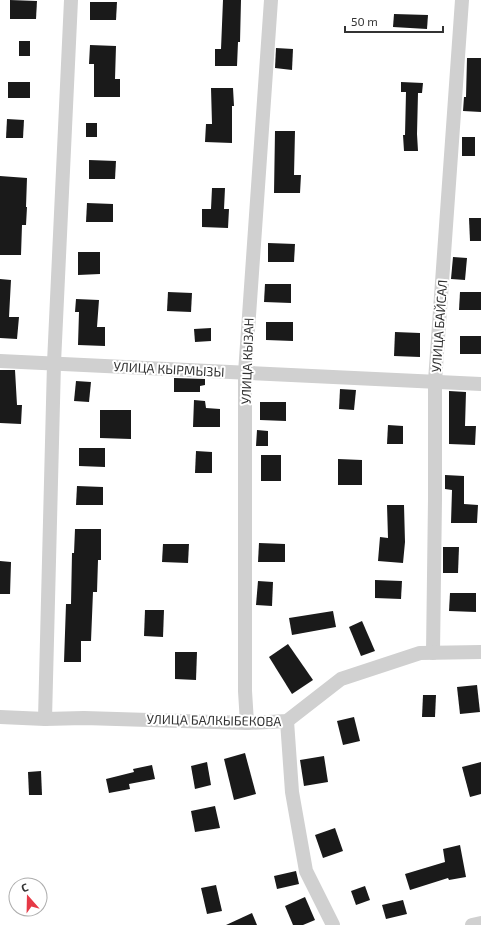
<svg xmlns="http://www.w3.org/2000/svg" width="481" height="925" viewBox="0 0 481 925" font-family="'Exo 2',sans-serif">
	<rect width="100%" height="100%" fill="#fff"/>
	<g fill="#1a1a1a">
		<path d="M10 0 37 1 36 19H10Z"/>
		<path d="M223 0H241L240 42H238L237 66H215V49H221Z"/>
		<path d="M90 2H117L116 20H90Z"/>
		<path d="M394 14 428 15 427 29 393 27Z"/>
		<rect x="19" y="41" width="11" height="15"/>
		<path d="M90 45 116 46 115 79H120V97H94V64H89Z"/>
		<path d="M276 48 293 49 292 70 275 68Z"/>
		<path d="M467 58H481V112L463 111 464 97H466Z"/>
		<rect x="8" y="82" width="22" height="16"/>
		<path d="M401 82 423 83 422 93H418L417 134 418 151H404L403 135H405L406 92H401Z"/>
		<path d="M211 88H233L234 106H232V143L205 142 206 124H212Z"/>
		<path d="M7 119 24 120 23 138H6Z"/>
		<rect x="86" y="123" width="11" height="14"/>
		<path d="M275 131H295L294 175H301L300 193H274Z"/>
		<rect x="462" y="137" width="13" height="19"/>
		<path d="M89 160 116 161 115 179H89Z"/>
		<path d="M0 176 27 178 26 207H27L26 225H22L21 255H0Z"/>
		<path d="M212 188H225L224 209H229L228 228 202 227V209H211Z"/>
		<path d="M87 203 113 204V222H86Z"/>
		<path d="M469 218H481V241H470Z"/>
		<path d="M268 243 295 244 294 262H268Z"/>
		<path d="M78 252H100V274L78 275Z"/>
		<path d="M453 257 467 258 465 280 451 279Z"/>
		<path d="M0 279 11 280 9 317H19L17 339 0 338Z"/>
		<path d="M265 284H291V303L264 302Z"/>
		<path d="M168 292 192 293 191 312 167 311Z"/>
		<path d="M460 292H481V310H459Z"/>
		<path d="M76 299 99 300 97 327H105V346L78 345 79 312H75Z"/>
		<path d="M266 322H293V341L266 340Z"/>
		<path d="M211 328V341L195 342 194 329Z"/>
		<path d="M395 332 420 333V357L394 356Z"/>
		<rect x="460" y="336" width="21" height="18"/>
		<path d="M0 370H15L17 405H22L21 424 0 423Z"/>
		<path d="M174 378 205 379V385L200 386V392H174Z"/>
		<path d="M76 381 91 382 89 402 74 401Z"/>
		<path d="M340 389 356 390 354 410 339 409Z"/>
		<path d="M449 391 466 392 465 426H476L475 445 449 444Z"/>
		<path d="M194 400 205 401 206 408 220 409V427H193Z"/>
		<path d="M260 402H286V421L260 420Z"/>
		<path d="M100 410H131V439L100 438Z"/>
		<path d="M388 425 403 426V444H387Z"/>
		<path d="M257 430 268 431V446H256Z"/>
		<path d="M79 448H105V467L79 466Z"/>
		<path d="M196 451 212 452V473H195Z"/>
		<rect x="261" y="455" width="20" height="26"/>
		<path d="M338 459 362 460V485H338Z"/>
		<path d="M445 475 464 476V504L478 505 477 523H451L452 490 445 489Z"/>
		<path d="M77 486 103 487V505H76Z"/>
		<path d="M387 505H404L405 542 403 563 378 561 380 537 388 538Z"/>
		<path d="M75 529H101V560H98L97 592H93L91 641H81V662H64L66 604H71L72 553H74Z"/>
		<path d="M259 543 285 544V562H258Z"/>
		<path d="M163 544H189L188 563 162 562Z"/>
		<path d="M443 547H459L458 573H443Z"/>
		<path d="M0 561 11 562 10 594H0Z"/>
		<path d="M375 580 402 581 401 599 375 598Z"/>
		<path d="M258 581 273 582 272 606 256 605Z"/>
		<path d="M450 593H476V612L449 611Z"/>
		<path d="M145 610H164L163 637 144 636Z"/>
		<path d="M333 611 336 627 292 635 289 618Z"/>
		<path d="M362 621 375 651 361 656 349 627Z"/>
		<path d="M288 644 313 680 292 694 269 657Z"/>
		<path d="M175 652H197L196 680 175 679Z"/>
		<path d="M477 685 480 712 460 714 457 687Z"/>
		<path d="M423 695H436L435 717H422Z"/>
		<path d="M354 717 360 741 343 745 337 721Z"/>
		<path d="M245 753 256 794 234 800 224 759Z"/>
		<path d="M324 756 328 782 304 786 300 760Z"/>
		<path d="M207 762 211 785 195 789 191 766Z"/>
		<path d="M481 762V794L470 797 462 767Z"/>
		<path d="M152 765 155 779 129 784 130 789 109 793 106 779 134 772 133 769Z"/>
		<path d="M41 771 42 795H29L28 772Z"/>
		<path d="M215 806 220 828 195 832 191 811Z"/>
		<path d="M335 828 343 851 323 858 315 835Z"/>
		<path d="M460 845 466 877 449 880 448 878 410 890 405 874 445 862 443 849Z"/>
		<path d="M296 871 299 884 277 889 274 876Z"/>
		<path d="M216 885 222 911 207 914 201 888Z"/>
		<path d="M365 886 370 900 356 905 351 891Z"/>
		<path d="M305 897 315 920 303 925H293L285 906Z"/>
		<path d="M403 900 407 914 386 919 382 905Z"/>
		<path d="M252 913 257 925H226Z"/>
	</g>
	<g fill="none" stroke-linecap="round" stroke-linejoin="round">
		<g stroke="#d0d0d0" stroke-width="14">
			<path d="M0 361 481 384"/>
			<path d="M433 653 435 499V381L462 0"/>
			<path d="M0 717 45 719 84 718 247 723 287 721 341 679 420 653 481 652"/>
			<path d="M45 719 54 363 71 0"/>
			<path d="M287 721 292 792 306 871 333 925"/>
			<path d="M247 723 245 691V373L271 0"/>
			<path d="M472 925 481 923"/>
		</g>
	</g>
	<g text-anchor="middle" stroke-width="4" stroke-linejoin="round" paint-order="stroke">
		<g font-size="13" fill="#333" stroke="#fff">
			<text transform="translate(439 326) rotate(-86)" y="5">УЛИЦА БАЙСАЛ</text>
			<text transform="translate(247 361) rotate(-88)" y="5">УЛИЦА КЫЗАН</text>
			<text transform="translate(169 369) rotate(3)" y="5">УЛИЦА КЫРМЫЗЫ</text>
			<text transform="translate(214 720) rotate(1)" y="5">УЛИЦА БАЛКЫБЕКОВА</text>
		</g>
	</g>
	<g transform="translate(28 897) rotate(340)"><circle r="19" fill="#ffffff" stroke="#adadad"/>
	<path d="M0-3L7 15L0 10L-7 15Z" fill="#e63946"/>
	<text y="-6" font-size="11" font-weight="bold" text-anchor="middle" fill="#333333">С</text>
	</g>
	<path d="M345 26v6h98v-6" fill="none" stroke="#333333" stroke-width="2"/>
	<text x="351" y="26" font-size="12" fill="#333333" stroke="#ffffff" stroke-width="3" paint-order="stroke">50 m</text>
</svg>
